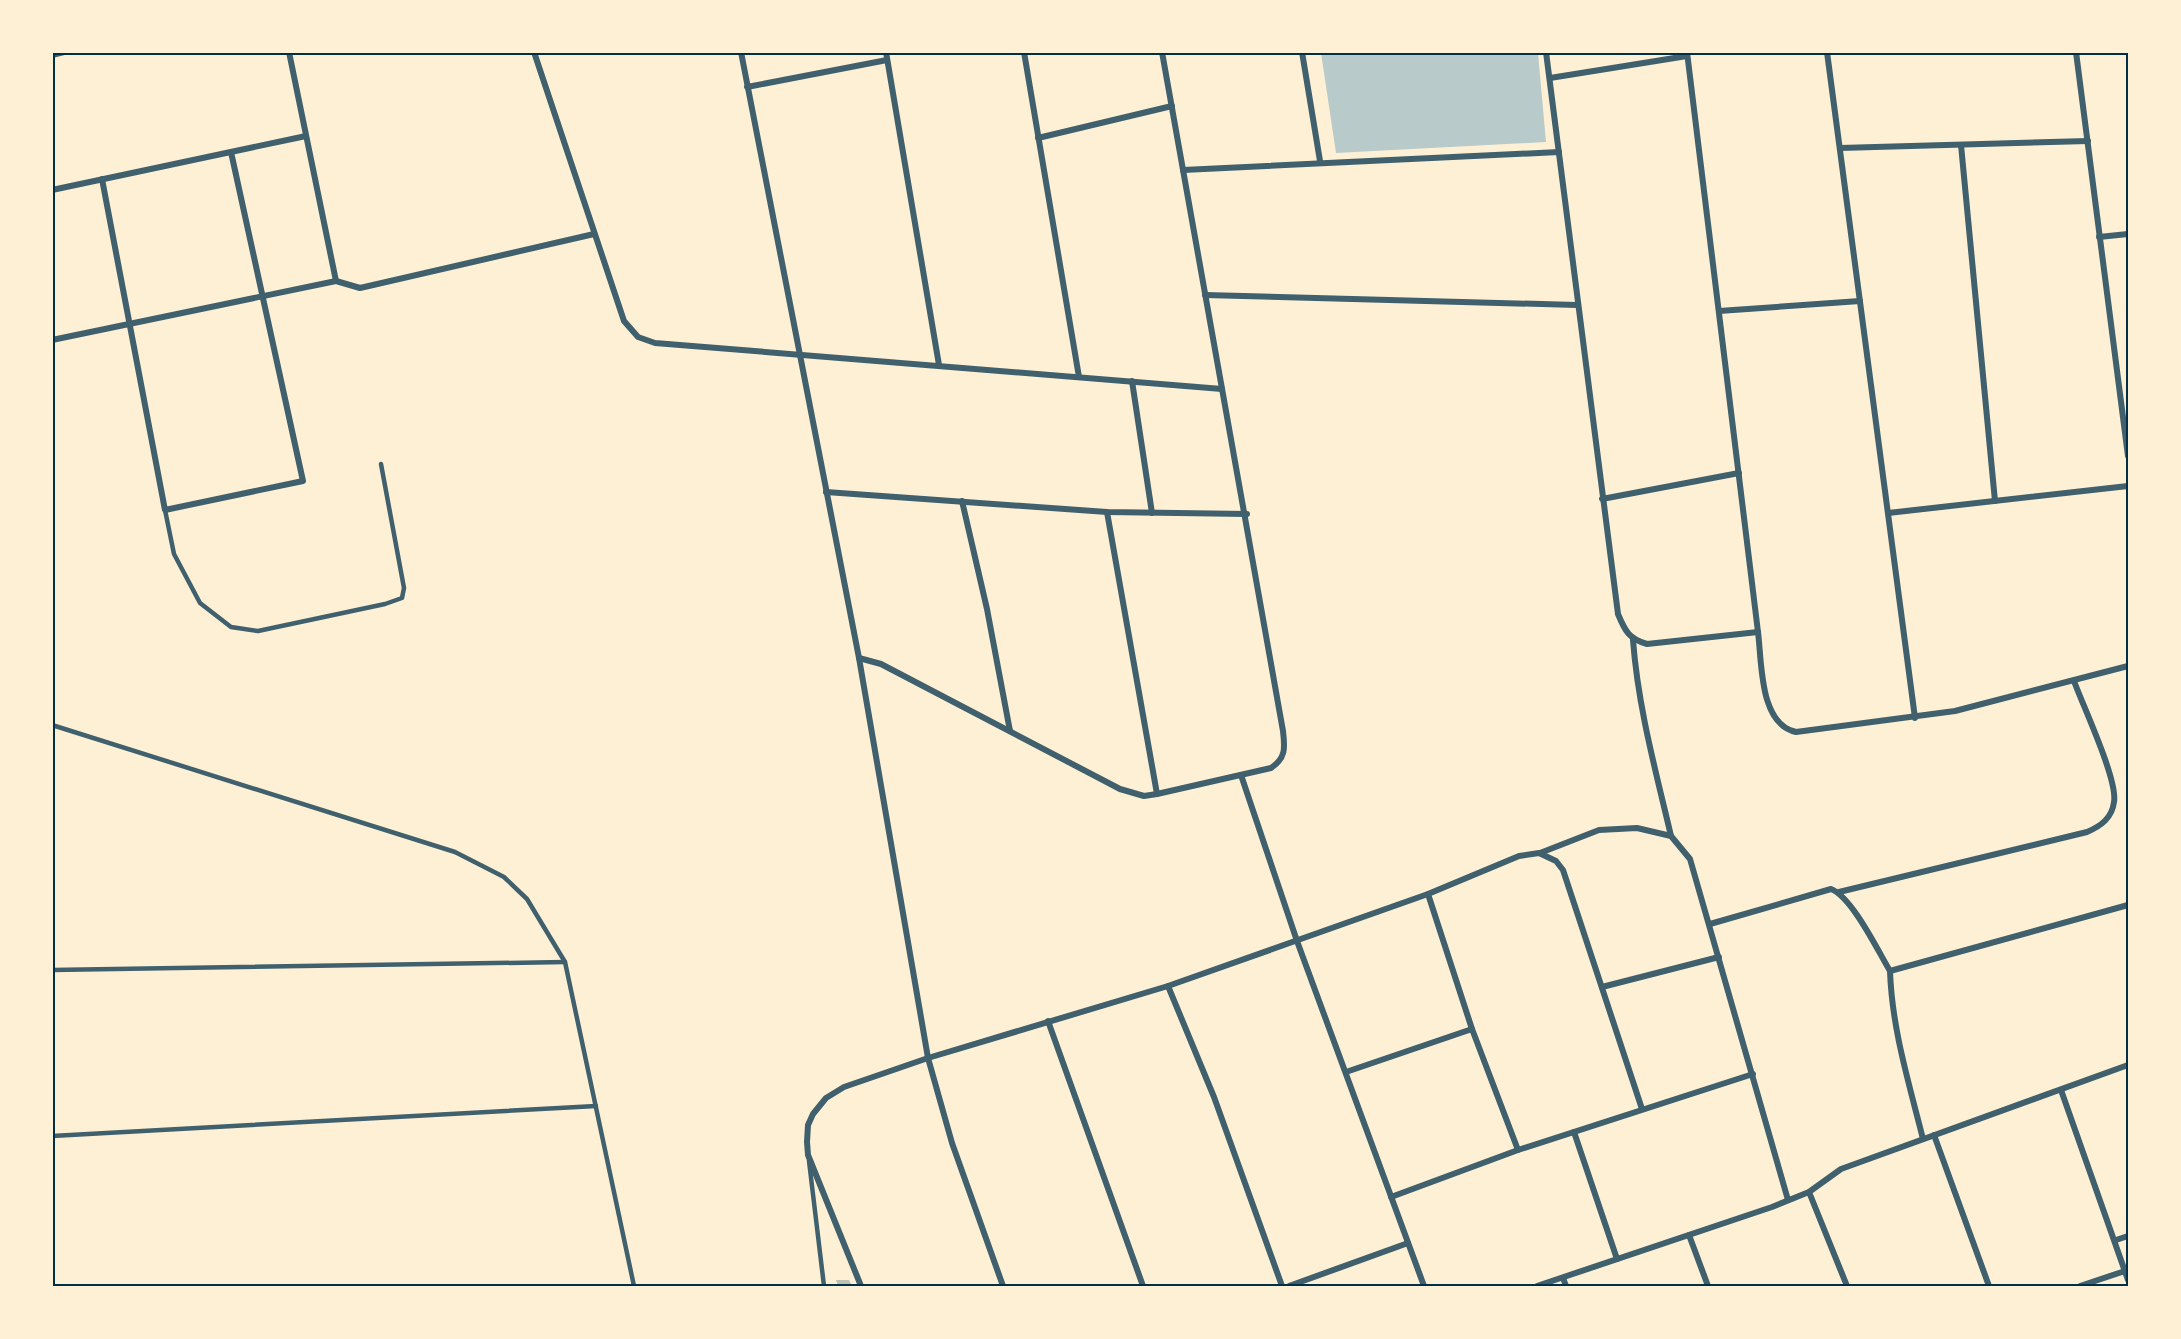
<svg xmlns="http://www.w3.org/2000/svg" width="2181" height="1339" viewBox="0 0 2181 1339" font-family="'Exo 2',sans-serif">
	<rect width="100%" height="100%" fill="#fdf0d5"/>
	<path fill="#b9caca" d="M1321 53H1538L1546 142 1336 153Z"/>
	<path fill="#bec0b2" d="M836 1280H849L852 1286H838Z"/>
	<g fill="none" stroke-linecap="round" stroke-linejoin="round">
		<g stroke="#3f606c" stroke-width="4.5">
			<path d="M165 510 174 554 200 603 231 627 258 631 385 604 402 598 404 588 381 464"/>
			<path d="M52 725 455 852 504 877 527 899 565 962 634 1286"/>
			<path d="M52 970 565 962"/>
			<path d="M52 1136 596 1106"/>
			<path d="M809 1161 824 1286"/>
		</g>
		<g stroke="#3f606c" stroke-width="6">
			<path d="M289 52 336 281"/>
			<path d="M534 52 624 321 638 337 655 343 1222 389"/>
			<path d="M741 52 859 658 928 1058 952 1143 1003 1286"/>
			<path d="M886 52 939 365"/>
			<path d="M1024 52 1079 377"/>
			<path d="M1302 52 1320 161"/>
			<path d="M1546 52 1618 614C1625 631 1629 639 1647 644L1758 632"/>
			<path d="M1687 52 1758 632C1762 662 1759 724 1796 732L1955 711 2128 666"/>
			<path d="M1827 52 1915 718"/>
			<path d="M2076 52 2128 456"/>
			<path d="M52 55 64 52"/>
			<path d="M1550 78 1687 56"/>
			<path d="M747 87 887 60"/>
			<path d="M1038 138 1172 106"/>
			<path d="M1961 145 1995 501"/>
			<path d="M1840 148 2088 141"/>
			<path d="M1183 170 1559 152"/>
			<path d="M102 179 165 510 303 481 231 152"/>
			<path d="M52 190 306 136"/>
			<path d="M2099 237 2128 234"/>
			<path d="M1205 295 1577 305"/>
			<path d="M1719 311 1860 301"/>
			<path d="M52 340 336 281 360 288 594 234"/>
			<path d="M1132 381 1152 513"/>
			<path d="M826 492 1107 512 1247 514"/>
			<path d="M1602 499 1739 473"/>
			<path d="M962 501 987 609 1010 731"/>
			<path d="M1107 512 1157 794"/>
			<path d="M1888 513 2128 486"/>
			<path d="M1633 640C1638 707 1656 772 1671 836"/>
			<path d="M859 658 881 664 1120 789 1144 796 1157 794 1271 768C1286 758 1285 748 1283 731L1162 52"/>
			<path d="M1241 775 1297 941 1424 1286"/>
			<path d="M1540 853 1599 830 1637 828 1671 836 1690 859 1788 1200"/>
			<path d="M1839 892 2087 832C2101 826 2112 818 2114 802 2118 780 2083 706 2074 681"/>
			<path d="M1428 894 1472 1029 1518 1150"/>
			<path d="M1710 924 1831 889C1852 897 1878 951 1890 971"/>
			<path d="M1168 986 1214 1097 1282 1286"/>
			<path d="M1602 987 1719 957"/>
			<path d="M1048 1021 1143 1286"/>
			<path d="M1346 1072 1472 1029"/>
			<path d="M2061 1090 2128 1280"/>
			<path d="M1574 1132 1617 1259"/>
			<path d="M1934 1135 1989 1286"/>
			<path d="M1923 1139C1909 1083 1892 1029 1890 971L2128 905"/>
			<path d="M1809 1192 1847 1286"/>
			<path d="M1391 1197 1518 1150 1753 1074"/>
			<path d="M1689 1235 1708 1286"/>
			<path d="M2116 1240 2128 1236"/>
			<path d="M1563 1278 1566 1286"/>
			<path d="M861 1286 808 1155 807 1142 808 1125 813 1114 826 1098 844 1087 928 1058 1168 986 1428 894 1519 856 1539 853 1556 861 1563 870 1642 1109"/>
			<path d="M1289 1286 1408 1243"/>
			<path d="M1537 1286 1772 1207 1809 1192 1841 1169 2128 1065"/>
			<path d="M2080 1286 2125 1271"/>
		</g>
	</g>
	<rect width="2181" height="1339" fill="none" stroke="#fdf0d5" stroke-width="108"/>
	<rect x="54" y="54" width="2073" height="1231" fill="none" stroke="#003049" stroke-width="2"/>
</svg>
